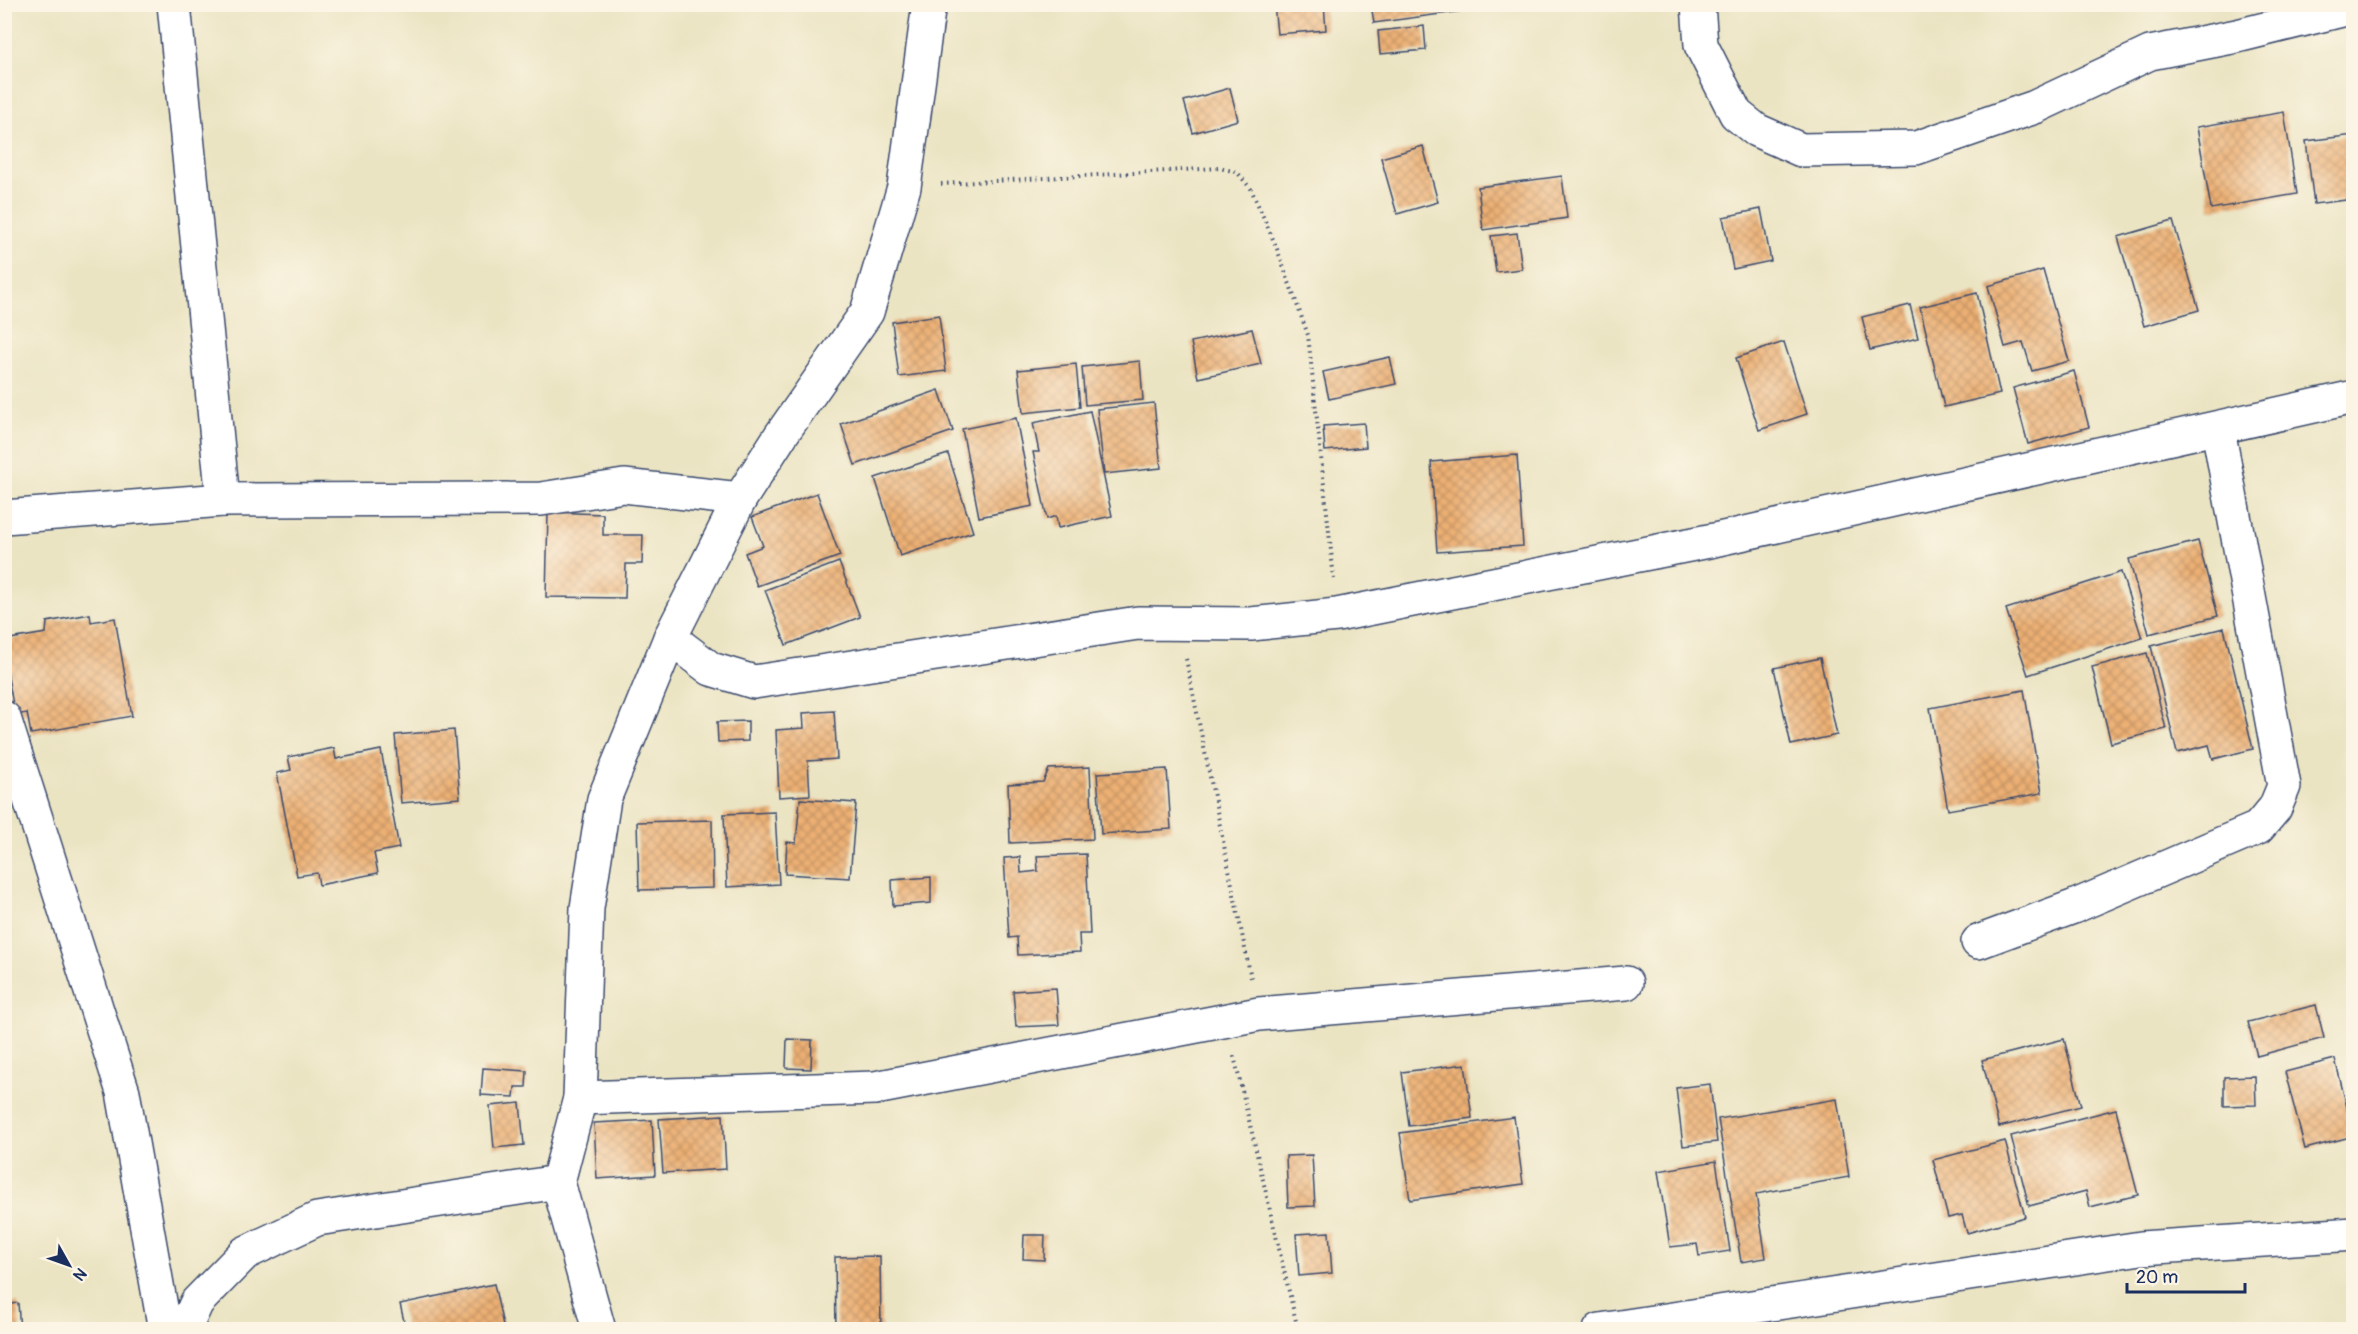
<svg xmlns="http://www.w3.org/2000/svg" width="2358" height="1334" viewBox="0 0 2358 1334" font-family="Pangolin,sans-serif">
	<defs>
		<pattern id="building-cross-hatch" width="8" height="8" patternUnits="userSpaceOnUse" patternTransform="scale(1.5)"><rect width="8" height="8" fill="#edb073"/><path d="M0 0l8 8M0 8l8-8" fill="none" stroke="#bf9062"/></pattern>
	</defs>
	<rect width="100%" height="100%" fill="#fcf5e5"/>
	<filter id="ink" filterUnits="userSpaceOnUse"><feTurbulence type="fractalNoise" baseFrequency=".0167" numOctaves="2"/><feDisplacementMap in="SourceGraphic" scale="12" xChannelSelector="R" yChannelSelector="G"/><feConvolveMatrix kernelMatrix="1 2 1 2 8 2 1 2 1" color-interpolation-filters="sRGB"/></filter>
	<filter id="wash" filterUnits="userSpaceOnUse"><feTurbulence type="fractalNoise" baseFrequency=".008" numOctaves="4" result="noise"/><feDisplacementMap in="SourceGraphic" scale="24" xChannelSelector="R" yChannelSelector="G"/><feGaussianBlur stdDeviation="1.35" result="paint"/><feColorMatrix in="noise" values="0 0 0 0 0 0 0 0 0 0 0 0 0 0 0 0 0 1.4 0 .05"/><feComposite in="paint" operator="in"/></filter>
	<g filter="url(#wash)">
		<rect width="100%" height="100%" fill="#ebe4c3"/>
		<g id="blocks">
			<g fill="url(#building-cross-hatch)">
				<path d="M1274 4H1324L1326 30 1277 34Z"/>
				<path d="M1371 4H1484L1485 8 1374 23Z"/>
				<path d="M1424 26 1426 50 1380 54 1378 31Z"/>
				<path d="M1230 88 1238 120 1193 133 1184 101Z"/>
				<path d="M2284 112 2297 194 2211 209 2197 127Z"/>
				<path d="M2354 135V199L2314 204 2306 141Z"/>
				<path d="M1423 146 1438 202 1397 214 1381 158Z"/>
				<path d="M1562 176 1567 218 1483 230 1478 187Z"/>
				<path d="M1761 209 1771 261 1733 269 1723 217Z"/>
				<path d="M2173 221 2199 310 2144 326 2118 237Z"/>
				<path d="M1517 233 1522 269 1496 272 1491 236Z"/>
				<path d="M2043 270 2069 361 2032 371 2023 342 2005 347 1988 286Z"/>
				<path d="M1977 293 2000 394 1944 407 1920 307Z"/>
				<path d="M1910 305 1918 338 1870 350 1862 317Z"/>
				<path d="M939 315 946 371 899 377 892 322Z"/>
				<path d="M1252 329 1261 364 1198 378 1191 342Z"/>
				<path d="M1784 342 1807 414 1759 430 1736 358Z"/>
				<path d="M1390 357 1396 384 1329 399 1323 372Z"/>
				<path d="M1140 361 1143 400 1085 405 1082 367Z"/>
				<path d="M1076 364 1080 407 1023 413 1018 370Z"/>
				<path d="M2074 371 2089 427 2028 444 2013 388Z"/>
				<path d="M939 390 953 431 855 465 841 424Z"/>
				<path d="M1154 403 1161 468 1104 474 1097 409Z"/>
				<path d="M1090 411 1112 516 1058 528 1056 516 1047 519 1033 452H1039L1033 423Z"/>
				<path d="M1016 418 1033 506 979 517 962 429Z"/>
				<path d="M1364 423 1366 447 1325 451 1323 426Z"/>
				<path d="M948 454 973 532 900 556 875 478Z"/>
				<path d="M1517 455 1523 546 1437 552 1431 462Z"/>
				<path d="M817 493 840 556 757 586 745 553 763 546 752 517Z"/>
				<path d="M548 512 603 514V535H643L642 564H626L625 598 546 597Z"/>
				<path d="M2198 541 2218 616 2149 634 2129 559Z"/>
				<path d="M839 562 860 617 786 645 765 590Z"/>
				<path d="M2121 572 2142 638 2028 675 2006 609Z"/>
				<path d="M90 614 91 622 115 618 132 716 31 734 27 713 15 715 4 656V640L46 633 47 622Z"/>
				<path d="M2224 628 2253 749 2213 759 2209 745 2177 753 2151 646Z"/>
				<path d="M2147 653 2166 729 2111 743 2092 667Z"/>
				<path d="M1820 658 1837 735 1791 745 1774 668Z"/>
				<path d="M2024 690 2042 793 1948 810 1930 708Z"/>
				<path d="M834 711 837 759 808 761 810 795 779 797 776 730 804 728 803 713Z"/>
				<path d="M748 721V741L718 742 717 722Z"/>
				<path d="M454 730 460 798 401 803 395 735Z"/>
				<path d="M334 748 336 759 381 750 399 848 374 853 378 873 319 885 317 873 297 876 277 773 291 770 288 757Z"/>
				<path d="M1090 767 1093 839 1010 843 1008 784 1043 782 1049 769Z"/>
				<path d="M1167 769 1171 829 1101 834 1097 773Z"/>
				<path d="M800 799 856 803 850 878 785 874 787 842 796 843Z"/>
				<path d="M775 812 779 884 727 887 724 814Z"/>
				<path d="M712 820 713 888 639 890 637 822Z"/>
				<path d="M1086 854 1090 934H1079L1080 952 1018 955 1017 937 1009 938 1004 858 1020 857 1021 873 1038 871 1037 856Z"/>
				<path d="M931 877V903L893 906 892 880Z"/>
				<path d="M1056 988 1059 1025 1016 1027 1013 991Z"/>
				<path d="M2316 1005 2324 1038 2257 1056 2248 1022Z"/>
				<path d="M787 1039 812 1040 811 1069 786 1068Z"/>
				<path d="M2064 1039 2081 1106 1999 1127 1982 1060Z"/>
				<path d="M2335 1059 2354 1136 2305 1149 2285 1072Z"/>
				<path d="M1465 1064 1472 1118 1409 1126 1402 1072Z"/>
				<path d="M483 1068 527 1071 526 1087H515L514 1097 481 1095Z"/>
				<path d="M2255 1076 2256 1105 2224 1106V1077Z"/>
				<path d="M1710 1084 1717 1142 1683 1146 1676 1088Z"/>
				<path d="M1837 1099 1849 1177 1756 1194 1766 1258 1741 1262 1718 1119Z"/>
				<path d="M520 1103 524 1145 494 1148 490 1106Z"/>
				<path d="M2116 1109 2138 1195 2090 1207 2086 1191 2029 1206 2011 1136Z"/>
				<path d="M723 1115 726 1169 663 1173 659 1119Z"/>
				<path d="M1514 1117 1523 1184 1410 1200 1400 1133Z"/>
				<path d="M652 1120 655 1175 597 1179 594 1123Z"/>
				<path d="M2005 1141 2025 1217 1967 1233 1962 1215 1948 1218 1933 1160Z"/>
				<path d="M1312 1155 1315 1206 1288 1207 1286 1156Z"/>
				<path d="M1716 1161 1730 1251 1699 1256 1697 1244 1670 1247 1658 1171Z"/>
				<path d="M1329 1232 1332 1273 1299 1276 1296 1234Z"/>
				<path d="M1024 1235H1045L1044 1260 1023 1259Z"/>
				<path d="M880 1256 881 1330H836L835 1257Z"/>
				<path d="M494 1284 504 1330H406L400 1304Z"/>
				<path d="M18 1303 20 1330H4V1305Z"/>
			</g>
		</g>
	</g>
	<g filter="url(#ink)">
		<use href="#blocks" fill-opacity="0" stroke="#3a4a6d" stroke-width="1.5"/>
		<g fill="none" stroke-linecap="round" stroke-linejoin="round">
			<defs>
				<g id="street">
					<path d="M174 4 223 500"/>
					<path d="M1698 4 1701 45 1736 114 1756 130 1801 150 1916 148 2035 107 2150 53 2237 36 2354 7"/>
					<path d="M4 517 223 500 541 499 624 486 740 499"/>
					<path d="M670 638 711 669 754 682 1138 623 1251 624 1337 615 1714 540 2354 397"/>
					<path d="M4 718 123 1092 165 1330"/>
					<path d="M1978 942 2073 907 2258 828 2275 808 2284 786 2218 429"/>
					<path d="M580 1098 875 1088 1259 1014 1626 983"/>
					<path d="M184 1330 197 1302 245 1253 317 1219 558 1182"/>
					<path d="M599 1330 558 1182 580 1098 587 908 604 799 670 638 740 499 781 435 867 312 904 187 929 4"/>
					<path d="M1600 1330 2141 1248 2354 1234"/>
				</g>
			</defs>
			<use href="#street" stroke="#3a4a6d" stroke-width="36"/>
			<g stroke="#3a4a6d" stroke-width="4" stroke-dasharray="1.5 4.5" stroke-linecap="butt">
				<path d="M941 184 1219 168 1237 172 1251 189 1276 246 1308 335 1334 579"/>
				<path d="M1186 659 1251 978"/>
				<path d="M1234 1056 1298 1330"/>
			</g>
			<use href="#street" stroke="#fff" stroke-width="33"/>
		</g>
	</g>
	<rect width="2358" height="1334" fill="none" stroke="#fcf5e5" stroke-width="24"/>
	<g transform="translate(69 1265) rotate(130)" stroke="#fcf5e5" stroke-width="4.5" paint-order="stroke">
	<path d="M0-4.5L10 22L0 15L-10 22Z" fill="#1b2f5e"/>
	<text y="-9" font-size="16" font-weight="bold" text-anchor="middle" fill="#1b2f5e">N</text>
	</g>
	<path d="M2127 1283v9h118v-9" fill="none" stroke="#1b2f5e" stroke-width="3"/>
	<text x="2136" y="1283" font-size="18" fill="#1b2f5e" stroke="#fcf5e5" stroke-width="4.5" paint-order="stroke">20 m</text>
</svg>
